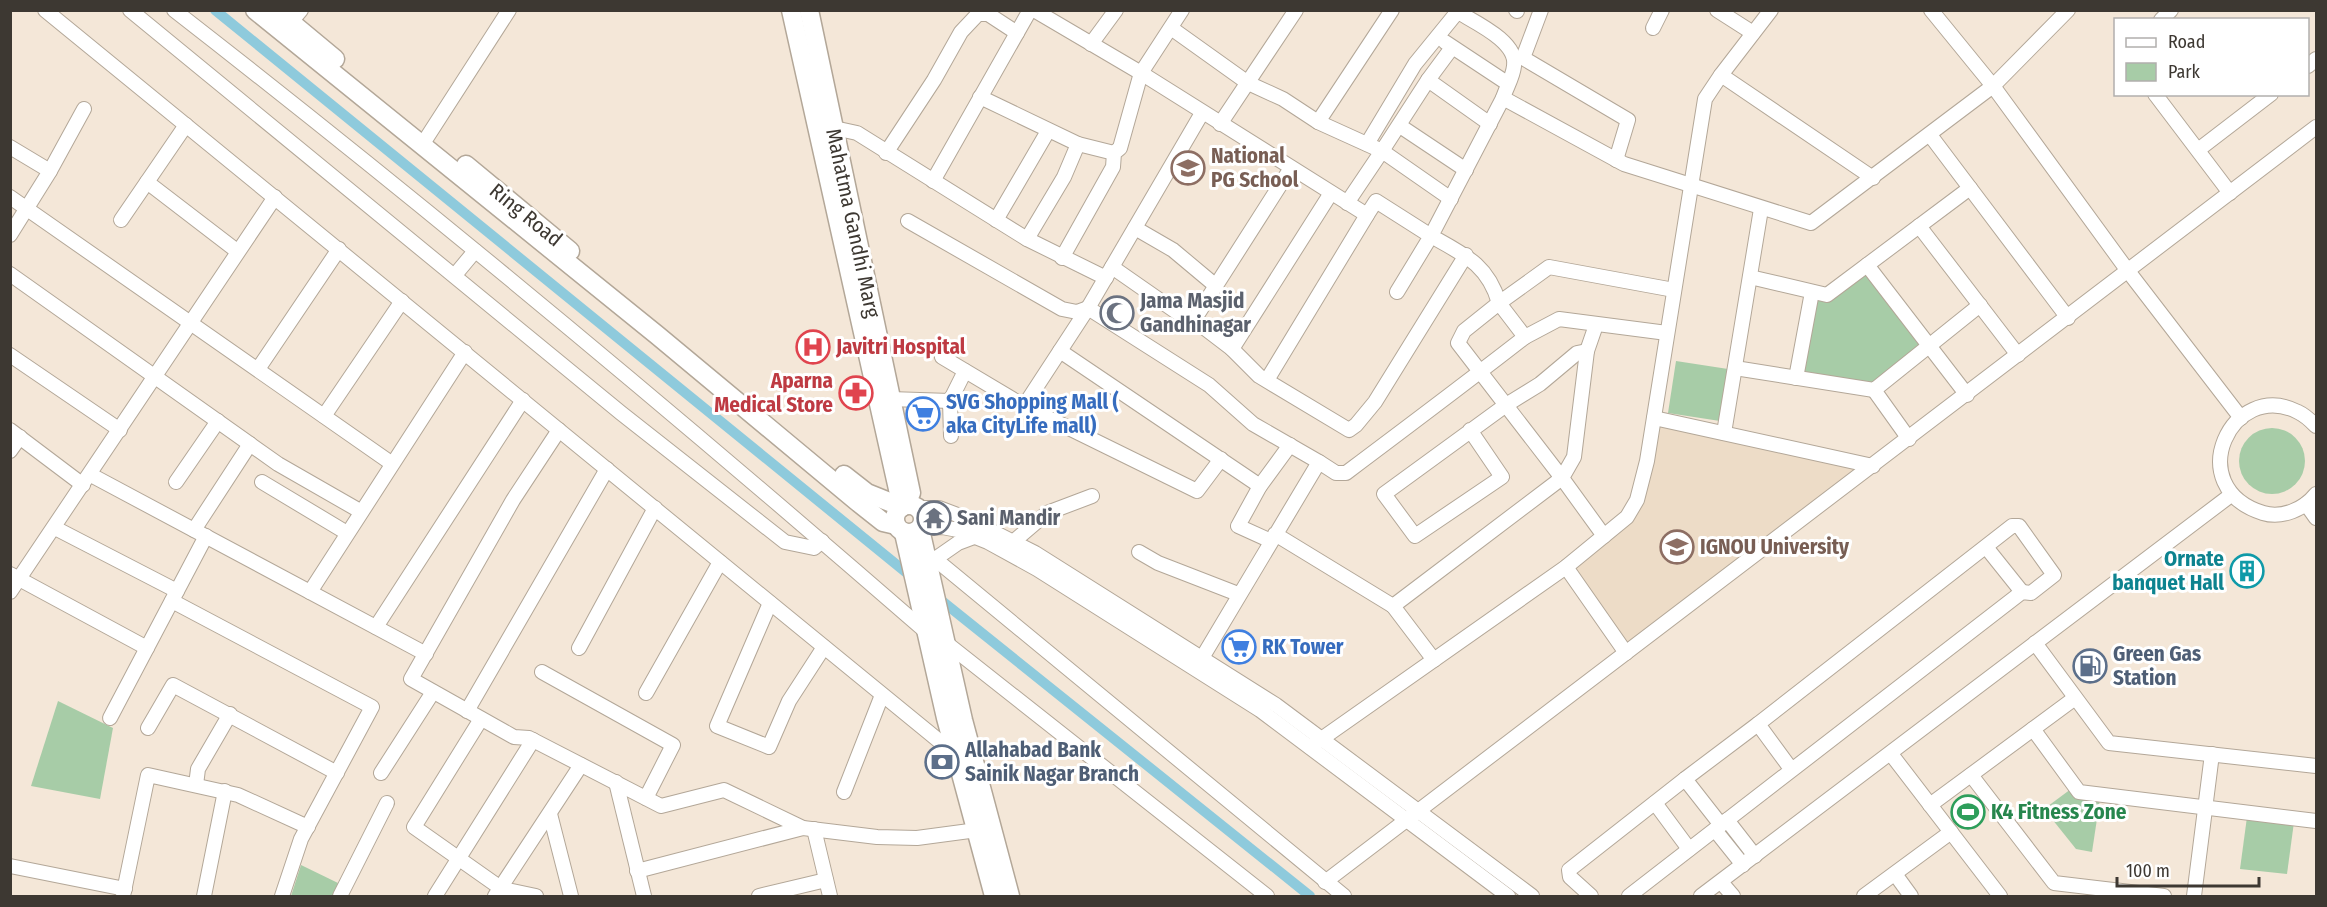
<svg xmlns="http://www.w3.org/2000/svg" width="2327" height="907" viewBox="0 0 2327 907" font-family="'Fira Sans Condensed',sans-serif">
	<rect width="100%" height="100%" fill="#f4e7d8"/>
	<path fill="#eddcc7" d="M1654 418 1873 466 1627 650 1567 567 1627 519Z"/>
	<g fill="#a7cca7">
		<path d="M1867 272 1922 345 1871 383 1802 371 1815 296Z"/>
		<path d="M1676 361 1728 369 1720 421 1668 413Z"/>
		<circle cx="2272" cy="461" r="33"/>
		<path d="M58 701 113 728 100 799 31 786Z"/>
		<path d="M2071 789 2100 799 2092 852 2076 849 2044 809Z"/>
		<path d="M2247 817 2294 822 2287 874 2240 869Z"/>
		<path d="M301 865 338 883 333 896H291Z"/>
	</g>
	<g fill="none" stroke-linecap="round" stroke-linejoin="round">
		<g stroke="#8ecadc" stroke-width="10">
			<path d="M215 10 913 578"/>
			<path d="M937 597 1310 896"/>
		</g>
		<defs>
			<g id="minor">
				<path d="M45 10 927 731 944 745 959 741"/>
				<path d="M130 10 621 413 785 542 814 548 822 541"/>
				<path d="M174 10C430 209 679 417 924 630"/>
				<path d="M1034 10 1141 73 1367 215 1376 201 1431 236 1397 292"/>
				<path d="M1516 10 1517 11"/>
				<path d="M1541 10 1523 58 1628 120 1616 160"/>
				<path d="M1717 10 1753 33"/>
				<path d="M1931 10 1993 86 2128 271 2241 418"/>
				<path d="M1458 12C1476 23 1518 42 1514 66 1513 77 1506 88 1503 98"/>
				<path d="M2161 20 2171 10"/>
				<path d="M1171 28 1248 83 1283 99 1318 122 1382 151 1428 80 1451 49"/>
				<path d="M1653 28 1662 10"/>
				<path d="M285 29 301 10"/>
				<path d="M1445 42 1507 83"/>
				<path d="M1091 44 1116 10"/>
				<path d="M2308 66 2316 59"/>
				<path d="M1721 75 1873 178"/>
				<path d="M1428 80 1490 124"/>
				<path d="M2155 94 2230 193"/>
				<path d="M980 97 1078 144 1114 153"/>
				<path d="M1318 122 1392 10"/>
				<path d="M1220 124 1296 10"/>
				<path d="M1400 126 1466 170"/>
				<path d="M834 128 857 133 1027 239 1106 278"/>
				<path d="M1930 135 2068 318"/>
				<path d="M1367 144 1415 64 1459 10"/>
				<path d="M422 145 509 10"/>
				<path d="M10 147 50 171"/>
				<path d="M2198 150 2271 94"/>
				<path d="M886 153 934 80 961 32 978 14H988L1017 33"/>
				<path d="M933 181 1030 10"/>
				<path d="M147 182 237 251"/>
				<path d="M10 197 391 463"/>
				<path d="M1347 203 1382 151 1451 199"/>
				<path d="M121 220 186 125"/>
				<path d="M996 220 1048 131"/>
				<path d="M908 221 1062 309 1077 312 1088 308 1209 385 1253 424 1319 462"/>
				<path d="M1919 226 2018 355"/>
				<path d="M1135 228 1173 250 1216 286"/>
				<path d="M10 235 50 171 84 109"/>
				<path d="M1027 239 1064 177 1078 144"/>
				<path d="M1062 258 1113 167 1114 153 1120 148 1141 73 1182 10"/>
				<path d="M1867 265 1967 395"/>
				<path d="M1112 267 1178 313 1194 320 1232 349 1259 376 1349 430 1356 425 1375 402 1466 255"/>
				<path d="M10 274 278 464 360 511"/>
				<path d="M455 275 475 251"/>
				<path d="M1750 277 1827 295 1970 188"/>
				<path d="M1674 290 1549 267 1499 303C1488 265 1465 255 1431 236L1503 98 1624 164 1811 223 1993 86 2068 10"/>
				<path d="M1194 320 1291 168"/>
				<path d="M1596 325 1587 351 1574 457 1562 478 1604 536"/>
				<path d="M1525 337 1559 319 1667 333"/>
				<path d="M1232 349 1331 193"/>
				<path d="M1060 351 1260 486"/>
				<path d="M10 355 120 430"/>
				<path d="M942 357 1024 406 1197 491 1221 459"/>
				<path d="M1735 368 1874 390 1980 305"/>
				<path d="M258 369 339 249"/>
				<path d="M1796 378 1812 292"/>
				<path d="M1267 380 1367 215"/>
				<path d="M1874 390 1909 439"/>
				<path d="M890 399 950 401 965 371"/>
				<path d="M950 401 951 436"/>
				<path d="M1024 406 1088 308 1202 113"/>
				<path d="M324 416 402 301"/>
				<path d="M1654 418 1873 466"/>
				<path d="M2316 426C2311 421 2305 415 2298 412 2232 378 2180 487 2263 513 2282 519 2304 509 2316 494"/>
				<path d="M10 430 83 485"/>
				<path d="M559 430 513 500 411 679 514 737 529 738 661 806 724 790 803 828 877 837 917 838 977 830"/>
				<path d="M1470 430 1502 477 1415 536 1384 494 1506 405 1540 384 1577 353 1587 351"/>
				<path d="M1724 433 1761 209"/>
				<path d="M10 451 20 437"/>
				<path d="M91 475 426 654"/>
				<path d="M176 482 218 421"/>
				<path d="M262 482 347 533"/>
				<path d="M2306 504 2316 518"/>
				<path d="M919 508H939L968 519 1035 553 1276 705 1532 896"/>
				<path d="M55 528 177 591"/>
				<path d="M920 529 942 527 958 530 988 542 1037 569 1260 710 1508 896"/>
				<path d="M194 530 250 444"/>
				<path d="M1271 541 1238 526 1260 486 1290 445"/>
				<path d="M1013 542 1047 513 1092 496"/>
				<path d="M1986 547 2022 592"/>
				<path d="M1139 552 1158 563 1238 594"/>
				<path d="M926 554 935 559 1344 896"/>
				<path d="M935 559 958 543 974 537"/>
				<path d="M1566 567 1626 653"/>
				<path d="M10 574 147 648"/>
				<path d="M10 592 275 197"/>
				<path d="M310 592 465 352"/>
				<path d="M172 601 372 707 301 839 282 896"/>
				<path d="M770 603 717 726 769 747 789 701 824 647"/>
				<path d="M1393 606 1434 660"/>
				<path d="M376 627 523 400"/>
				<path d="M945 642 1267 896"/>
				<path d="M2035 643 2109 743 2316 766"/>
				<path d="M579 648 655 508"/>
				<path d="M1202 658 1319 462 1336 473H1346C1406 428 1466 383 1525 337L1499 303 1464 331 1458 343 1562 478 1393 606 1275 534"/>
				<path d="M542 672 673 745 646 798"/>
				<path d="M646 693 720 562"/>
				<path d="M467 711 607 469"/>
				<path d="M110 718 206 536"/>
				<path d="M481 719 414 827 502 889 536 896"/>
				<path d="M148 728 173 685 337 773"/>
				<path d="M2033 729 2079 792 2316 821"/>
				<path d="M1310 747 1566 567 1627 517 1637 500 1647 461 1705 99 1721 75 1771 10"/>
				<path d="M1891 754 2000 896"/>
				<path d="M381 773 433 692"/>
				<path d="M1971 775 2054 883 2164 896"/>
				<path d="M616 782 644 896"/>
				<path d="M196 785 198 769 230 714"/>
				<path d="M844 792 882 695"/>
				<path d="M1655 803 1689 849"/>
				<path d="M1930 805 2075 698"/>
				<path d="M550 814 571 896"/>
				<path d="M1727 820 1755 856"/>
				<path d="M1721 825 1685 779 1758 724"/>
				<path d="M814 829 830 896"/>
				<path d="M1715 830 1743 865"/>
				<path d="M10 866 125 889"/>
				<path d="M637 871 803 828"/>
				<path d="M1895 874 1911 896"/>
				<path d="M1325 882 2316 127"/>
				<path d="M1721 882 1733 896"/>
				<path d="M123 896 148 775 238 795 308 827"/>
				<path d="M204 896 225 791"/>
				<path d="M340 896 387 803"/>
				<path d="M435 896 533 740"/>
				<path d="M495 896 581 765"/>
				<path d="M759 896 826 880"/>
				<path d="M1591 896 1570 877 1569 870 1685 779"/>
				<path d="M1629 896 2022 592 2031 593 2054 575 2019 526H2012L1758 724 1791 769"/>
				<path d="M1701 896 2231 495"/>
				<path d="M1864 896 1951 832"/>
				<path d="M2194 896 2212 754"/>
			</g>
			<g id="major">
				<path d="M255 10 657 335 859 503 883 522 896 525"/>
				<path d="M276 10 335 59"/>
				<path d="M791 10 902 507"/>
				<path d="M809 10 911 493"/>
				<path d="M466 165 570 251"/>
				<path d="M844 475 867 493 902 507"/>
				<circle cx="909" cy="519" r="14"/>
				<path d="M920 529 963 720 1010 896"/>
				<path d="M904 533 946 718 994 896"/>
			</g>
		</defs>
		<use href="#minor" stroke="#b3a798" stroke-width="16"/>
		<use href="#major" stroke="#b3a798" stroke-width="21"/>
		<use href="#minor" stroke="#fff" stroke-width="14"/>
		<use href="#major" stroke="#fff" stroke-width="18"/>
	</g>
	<defs>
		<symbol id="school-ring" viewBox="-11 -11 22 22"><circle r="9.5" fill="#fff" stroke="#8d6e63" stroke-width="1.5"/><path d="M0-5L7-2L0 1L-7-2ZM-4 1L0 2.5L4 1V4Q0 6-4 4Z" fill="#8d6e63"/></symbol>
		<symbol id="mosque-ring" viewBox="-11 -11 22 22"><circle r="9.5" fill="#fff" stroke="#6b7280" stroke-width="1.5"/><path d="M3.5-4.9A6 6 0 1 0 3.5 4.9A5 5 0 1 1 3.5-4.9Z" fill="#6b7280"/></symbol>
		<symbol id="hospital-ring" viewBox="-11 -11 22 22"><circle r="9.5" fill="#fff" stroke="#e0444e" stroke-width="1.5"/><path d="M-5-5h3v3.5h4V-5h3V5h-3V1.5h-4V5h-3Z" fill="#e0444e"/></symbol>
		<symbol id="pharmacy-ring" viewBox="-11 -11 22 22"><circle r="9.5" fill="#fff" stroke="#e0444e" stroke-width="1.5"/><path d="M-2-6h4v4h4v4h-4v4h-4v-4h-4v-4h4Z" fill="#e0444e"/></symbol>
		<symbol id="supermarket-ring" viewBox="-11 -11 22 22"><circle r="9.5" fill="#fff" stroke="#3f7fe0" stroke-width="1.5"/><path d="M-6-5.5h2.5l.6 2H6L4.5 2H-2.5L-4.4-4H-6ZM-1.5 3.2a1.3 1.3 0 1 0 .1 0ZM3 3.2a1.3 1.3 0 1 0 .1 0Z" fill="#3f7fe0"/></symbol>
		<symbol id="temple-ring" viewBox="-11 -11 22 22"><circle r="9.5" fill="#fff" stroke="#6b7280" stroke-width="1.5"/><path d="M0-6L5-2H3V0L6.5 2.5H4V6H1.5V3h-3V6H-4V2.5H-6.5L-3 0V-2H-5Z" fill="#6b7280"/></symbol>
		<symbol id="university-ring" viewBox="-11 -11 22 22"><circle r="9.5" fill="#fff" stroke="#8d6e63" stroke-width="1.5"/><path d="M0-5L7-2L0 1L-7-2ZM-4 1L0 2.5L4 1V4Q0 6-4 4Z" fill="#8d6e63"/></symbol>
		<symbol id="building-ring" viewBox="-11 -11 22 22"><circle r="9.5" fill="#fff" stroke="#0f9aa8" stroke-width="1.5"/><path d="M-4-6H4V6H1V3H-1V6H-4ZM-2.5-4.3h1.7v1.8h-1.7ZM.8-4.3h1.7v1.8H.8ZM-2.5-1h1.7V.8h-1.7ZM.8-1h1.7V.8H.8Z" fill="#0f9aa8"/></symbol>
		<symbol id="fuel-ring" viewBox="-11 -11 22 22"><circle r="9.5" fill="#fff" stroke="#5c6f8a" stroke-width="1.5"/><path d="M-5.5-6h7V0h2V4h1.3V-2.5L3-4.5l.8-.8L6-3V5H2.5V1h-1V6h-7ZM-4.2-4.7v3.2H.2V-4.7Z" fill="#5c6f8a"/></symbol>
		<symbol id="bank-ring" viewBox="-11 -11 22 22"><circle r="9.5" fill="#fff" stroke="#5c6f8a" stroke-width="1.5"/><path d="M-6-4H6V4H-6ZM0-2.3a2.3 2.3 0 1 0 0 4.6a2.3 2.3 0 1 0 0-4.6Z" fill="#5c6f8a"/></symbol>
		<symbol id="stadium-ring" viewBox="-11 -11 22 22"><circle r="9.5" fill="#fff" stroke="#2e9e5b" stroke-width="1.5"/><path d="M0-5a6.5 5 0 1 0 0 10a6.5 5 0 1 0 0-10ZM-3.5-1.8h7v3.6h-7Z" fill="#2e9e5b"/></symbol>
	</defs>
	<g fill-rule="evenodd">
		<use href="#school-ring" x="1169" y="149" width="38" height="38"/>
		<use href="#mosque-ring" x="1098" y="294" width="38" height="38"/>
		<use href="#hospital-ring" x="794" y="328" width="38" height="38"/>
		<use href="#pharmacy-ring" x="837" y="374" width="38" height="38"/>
		<use href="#supermarket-ring" x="904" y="395" width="38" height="38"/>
		<use href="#temple-ring" x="915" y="499" width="38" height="38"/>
		<use href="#university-ring" x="1658" y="528" width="38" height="38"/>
		<use href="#building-ring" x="2228" y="552" width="38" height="38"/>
		<use href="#supermarket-ring" x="1220" y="628" width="38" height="38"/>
		<use href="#fuel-ring" x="2071" y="647" width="38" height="38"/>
		<use href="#bank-ring" x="923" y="743" width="38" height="38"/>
		<use href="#stadium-ring" x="1949" y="793" width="38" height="38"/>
	</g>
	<g text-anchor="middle" stroke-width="6" stroke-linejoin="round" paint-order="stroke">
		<g font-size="21" font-weight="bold" fill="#785e54" stroke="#fff" text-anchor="start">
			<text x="1211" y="163">National<tspan x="1211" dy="24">PG School</tspan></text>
			<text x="1700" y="554">IGNOU University</text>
		</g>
		<g font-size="21" fill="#3d3832" stroke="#fff">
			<text transform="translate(526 215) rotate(39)" y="7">Ring Road</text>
			<text transform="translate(853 223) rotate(78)" y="7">Mahatma Gandhi Marg</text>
		</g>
		<g font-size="21" font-weight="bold" fill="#5b616d" stroke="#fff" text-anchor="start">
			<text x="1140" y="308">Jama Masjid<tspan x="1140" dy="24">Gandhinagar</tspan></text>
			<text x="957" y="525">Sani Mandir</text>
		</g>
		<g font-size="21" font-weight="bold" fill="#be3a42" stroke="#fff" text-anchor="start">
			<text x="836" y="354">Javitri Hospital</text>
			<text x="833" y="388" text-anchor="end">Aparna<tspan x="833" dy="24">Medical Store</tspan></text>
		</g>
		<g font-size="21" font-weight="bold" fill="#366cbe" stroke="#fff" text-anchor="start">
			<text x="946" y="409">SVG Shopping Mall (<tspan x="946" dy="24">aka CityLife mall)</tspan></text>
			<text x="1262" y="654">RK Tower</text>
		</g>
		<g font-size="21" font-weight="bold" fill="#0d838f" stroke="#fff" text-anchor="end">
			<text x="2224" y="566">Ornate<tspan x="2224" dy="24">banquet Hall</tspan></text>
		</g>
		<g font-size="21" font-weight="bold" fill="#4e5e75" stroke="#fff" text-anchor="start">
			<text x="2113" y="661">Green Gas<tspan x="2113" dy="24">Station</tspan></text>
			<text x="965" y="757">Allahabad Bank<tspan x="965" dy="24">Sainik Nagar Branch</tspan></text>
		</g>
		<g font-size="21" font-weight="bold" fill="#27864d" stroke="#fff" text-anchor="start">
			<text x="1991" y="819">K4 Fitness Zone</text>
		</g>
	</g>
	<rect width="2327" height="907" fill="none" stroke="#3d3832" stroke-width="24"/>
	<rect x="2114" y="18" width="195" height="78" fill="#ffffff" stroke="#b1afad" stroke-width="1.5"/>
	<rect x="2126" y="38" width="30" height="9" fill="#ffffff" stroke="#b1afad" stroke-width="1.5"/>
	<text x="2168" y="48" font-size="18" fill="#3d3832">Road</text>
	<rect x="2126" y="63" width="30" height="18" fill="#a7cca7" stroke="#b1afad" stroke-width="1.5"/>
	<text x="2168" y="78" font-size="18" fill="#3d3832">Park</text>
	<path d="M2117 877v9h142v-9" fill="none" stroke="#3d3832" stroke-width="3"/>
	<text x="2126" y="877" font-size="18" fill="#3d3832" stroke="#ffffff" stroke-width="4.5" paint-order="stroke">100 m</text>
</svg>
